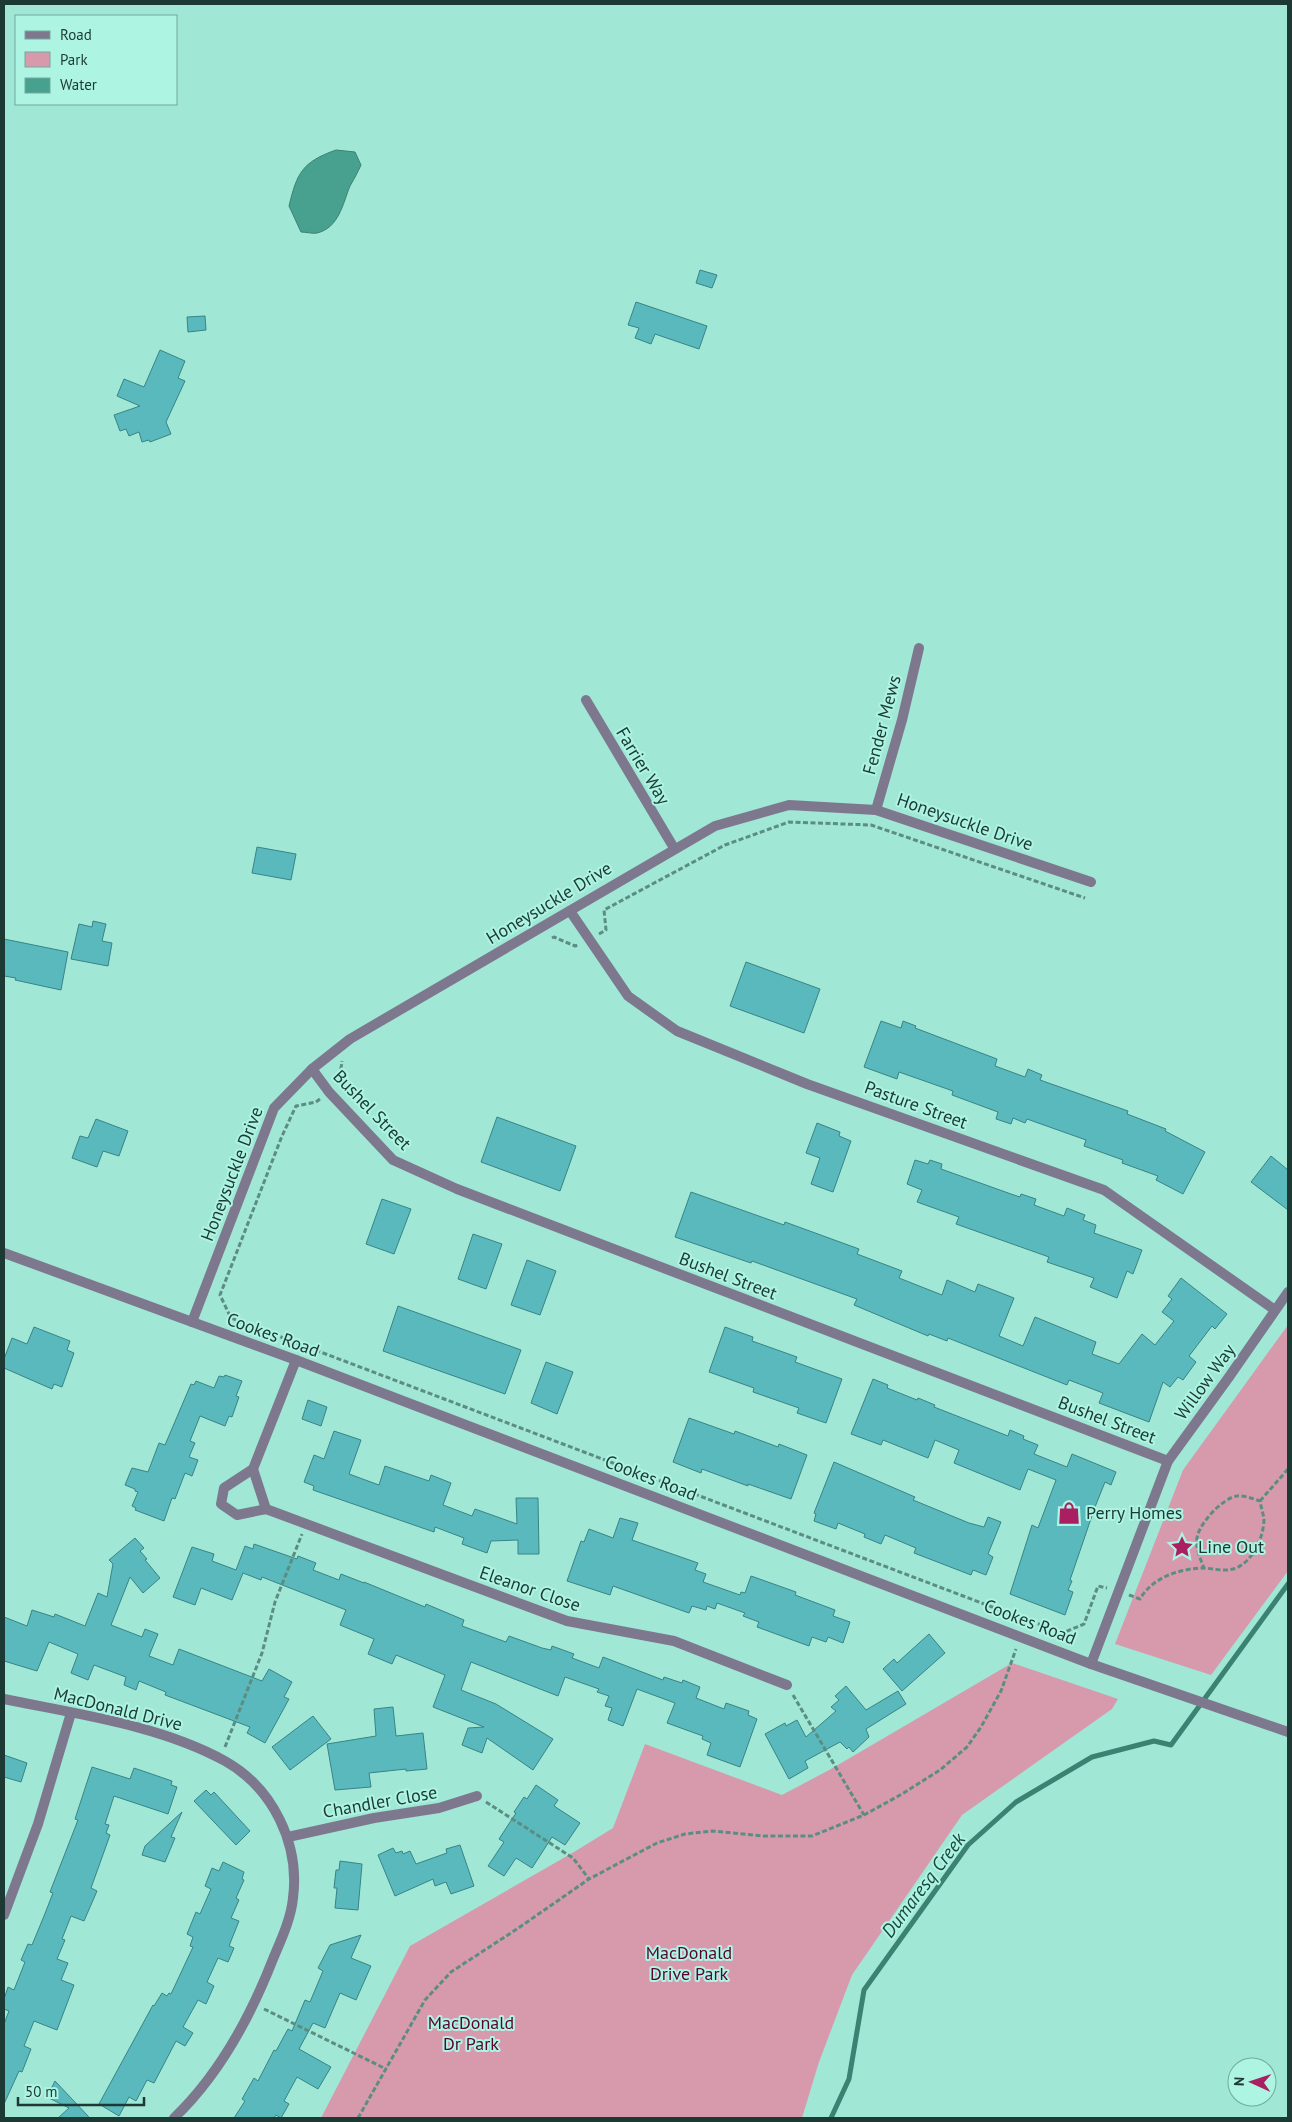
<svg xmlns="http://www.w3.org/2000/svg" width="1292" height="2122" viewBox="0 0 1292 2122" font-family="'PT Sans',sans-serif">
	<rect width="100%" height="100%" fill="#a0e7d6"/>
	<g fill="#d79aad">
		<path d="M1288 1325V1571L1211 1675 1115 1644 1183 1470Z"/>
		<path d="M1012 1663 1118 1699 1112 1709 962 1815 852 1975 819 2062 802 2118H321L410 1946 574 1852 613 1828 645 1744 782 1795 831 1769Z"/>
	</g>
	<path fill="#48a18f" stroke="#3b8273" d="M336 150 355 152 361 165C358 172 354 179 350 186 343 203 339 228 317 233 313 234 306 232 301 232L289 206C297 173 302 162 336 150Z"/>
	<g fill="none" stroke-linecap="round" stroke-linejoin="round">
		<path stroke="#3b8273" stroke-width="5" d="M831 2118 849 2079 864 1990 968 1845 1016 1802 1092 1757 1154 1741 1171 1745 1288 1584"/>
	</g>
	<g fill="#5ab9bc" stroke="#388486">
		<path d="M700 270 717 275 712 288 696 283Z"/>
		<path d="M636 302 707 326 699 349 655 334 651 344 635 338 639 328 628 325Z"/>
		<path d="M205 316 206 330 188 332 187 317Z"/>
		<path d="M160 350 185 361 178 378 185 381 166 422 171 434 150 442 149 440 142 442 139 432 129 436 126 429 120 431 114 415 140 406 117 396 124 379 144 387Z"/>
		<path d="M257 847 296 854 291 880 252 873Z"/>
		<path d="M93 921 106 924 102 941 112 943 108 966 71 959 79 924 92 927Z"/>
		<path d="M4 939 68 952 61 990 15 980 16 978 4 976Z"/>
		<path d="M746 962 820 989 804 1033 730 1006Z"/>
		<path d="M881 1021 901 1028 903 1021 916 1026 915 1028 997 1059 995 1066 1025 1077 1028 1069 1042 1075 1040 1080 1128 1111 1127 1114 1166 1129 1165 1131 1205 1152 1183 1194 1156 1180 1158 1176 1122 1163 1123 1160 1084 1146 1086 1140 1027 1119 1025 1123 1013 1118 1011 1124 996 1119 998 1112 952 1095 953 1091 899 1072 897 1079 864 1067Z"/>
		<path d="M497 1117 576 1146 560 1191 481 1162Z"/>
		<path d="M96 1119 128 1131 119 1156 103 1151 97 1167 72 1158 80 1136 88 1138Z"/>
		<path d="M817 1123 840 1132 839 1136 851 1141 833 1192 811 1184 820 1158 806 1153Z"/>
		<path d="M1271 1156 1288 1170V1210L1251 1182Z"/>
		<path d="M915 1160 928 1164 930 1160 942 1164 941 1169 1011 1194 1020 1197 1021 1194 1036 1199 1034 1205 1064 1216 1067 1208 1085 1215 1083 1220 1096 1225 1094 1233 1142 1250 1133 1274 1127 1271 1117 1298 1090 1287 1094 1278 1047 1262 1049 1257 956 1224 959 1217 917 1202 922 1190 907 1184Z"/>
		<path d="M691 1192 784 1225 785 1222 859 1249 857 1254 902 1271 899 1278 942 1295 947 1280 975 1292 978 1284 1014 1298 999 1336 1023 1346 1035 1317 1096 1342 1092 1354 1119 1364 1142 1334 1155 1345 1174 1321 1162 1312 1172 1299 1168 1296 1181 1278 1227 1314 1215 1329 1212 1326 1189 1356 1196 1362 1183 1380 1178 1377 1170 1387 1163 1382 1149 1422 1099 1403 1103 1393 1069 1380 1067 1385 948 1338 947 1341 929 1334 928 1336 854 1305 857 1299 752 1261 751 1263 675 1237Z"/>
		<path d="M382 1199 411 1209 394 1254 366 1244Z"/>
		<path d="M473 1234 502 1244 486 1289 458 1279Z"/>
		<path d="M527 1260 556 1271 540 1315 511 1305Z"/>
		<path d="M398 1306 521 1350 505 1394 383 1351Z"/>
		<path d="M34 1327 70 1341 67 1350 74 1353 62 1387 54 1384 52 1389 4 1368V1359L12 1338 27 1344Z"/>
		<path d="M725 1327 753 1337 752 1341 797 1357 795 1362 842 1379 826 1423 797 1413 799 1408 753 1392 754 1388 709 1372Z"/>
		<path d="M546 1362 573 1372 557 1414 531 1403Z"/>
		<path d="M225 1375 242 1381 236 1396 239 1397 232 1417 229 1416 225 1426 200 1416 190 1441 195 1443 189 1457 198 1460 192 1476 185 1473 175 1499 172 1498 164 1521 135 1510 136 1508 132 1506 138 1492 135 1491V1489L125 1485 132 1468 148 1472 159 1443 165 1445 191 1384 194 1385 196 1381 214 1388 219 1376 224 1377Z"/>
		<path d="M873 1379 888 1385 887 1388 917 1400 918 1398 935 1405 934 1407 1008 1436 1010 1430 1024 1436 1023 1439 1038 1445 1034 1454 1067 1467 1072 1454 1116 1472 1111 1485 1105 1482 1095 1507 1070 1580 1072 1581 1068 1590 1073 1592 1065 1615 1010 1594 1032 1525 1038 1528 1056 1480 1028 1469 1020 1490 954 1463 959 1450 935 1440 928 1458 883 1440 881 1445 851 1434Z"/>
		<path d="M308 1400 327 1407 321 1426 302 1419Z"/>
		<path d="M689 1418 734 1434 735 1431 778 1447 779 1444 807 1455 791 1499 748 1484V1486L702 1469 701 1473 673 1462Z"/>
		<path d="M334 1431 361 1440 349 1474 379 1485 385 1466 429 1481 431 1475 451 1483 443 1505 472 1516 475 1509 517 1524 516 1498H538L539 1554H518V1540L491 1541 487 1553 462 1544 464 1538 435 1527 434 1532 313 1490 314 1486 304 1482 314 1455 324 1459Z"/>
		<path d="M834 1462 915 1497 913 1500 969 1523 984 1527 988 1517 1001 1522 988 1554 993 1557 986 1575 973 1570 971 1575 940 1563 914 1553 916 1548 885 1535 881 1544 864 1537 865 1534 838 1523 836 1529 814 1521 816 1514 814 1513Z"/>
		<path d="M620 1518 638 1523 632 1540 698 1563 695 1570 706 1574 703 1582 740 1595 741 1592 745 1593 751 1576 796 1592 795 1595 835 1610 833 1616 850 1622 843 1643 828 1637 826 1642 812 1637 809 1646 757 1627 759 1622 743 1616 745 1613 717 1603 715 1609 707 1606 706 1610 692 1606 689 1613 613 1586 610 1595 567 1581 581 1541 584 1542 589 1529 613 1538Z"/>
		<path d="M135 1538 144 1548 140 1551 147 1559 145 1560 160 1578 143 1593 130 1577 111 1625 142 1637 145 1629 158 1634 149 1656 173 1665 179 1649 262 1681 269 1669 292 1682 284 1697 289 1699 265 1743 247 1733 250 1727 165 1695 166 1692 139 1681 136 1690 124 1685 126 1677 94 1665 88 1680 71 1673 78 1654 49 1642 37 1671 4 1661V1617L27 1626 32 1610 54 1617 55 1614 85 1626 98 1593 107 1597 113 1564 109 1560Z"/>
		<path d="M254 1544 297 1559 298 1556 316 1563 313 1570 339 1580 341 1574 364 1583V1582L425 1607 426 1604 464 1620 462 1626 506 1642 509 1636 542 1648 551 1650 552 1646 574 1654 572 1658 599 1668 603 1657 663 1680 664 1677 682 1683 683 1680 700 1687 696 1698 724 1709 726 1703 749 1711 748 1715 757 1719 740 1767 707 1755 711 1743 702 1739 703 1736 667 1723 675 1703 637 1689 623 1726 608 1720 612 1708 605 1706 609 1696 597 1692 599 1689 565 1677 558 1696 471 1662 461 1690 496 1704 553 1739 533 1770 487 1738 482 1753 462 1745 468 1728 484 1727 433 1707 445 1675 396 1655 392 1664 368 1654 374 1639 340 1625 346 1610 262 1577 261 1580 243 1573 232 1600 201 1588 195 1605 173 1597 192 1547 214 1554 212 1561 236 1570 245 1546 253 1549Z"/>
		<path d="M929 1634 945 1653 902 1691 883 1669 894 1659 897 1663Z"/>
		<path d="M846 1686 866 1710 898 1691 906 1704 866 1729 869 1737 853 1752 849 1747 847 1749 840 1742 805 1761 808 1768 789 1779 765 1734 785 1723 786 1726 797 1720 806 1737 836 1711 831 1707 839 1700 835 1696Z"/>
		<path d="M393 1707 396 1736 423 1733 427 1769 406 1771V1769L369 1773 371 1787 335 1790 327 1744 376 1736 374 1709Z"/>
		<path d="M313 1716 331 1739 290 1770 272 1747Z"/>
		<path d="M4 1755 27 1763 21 1782 4 1777Z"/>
		<path d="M92 1767 130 1779 134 1768 172 1781 171 1785 177 1787 168 1814 114 1796 105 1824 109 1825 106 1833 110 1835 91 1888 97 1891 84 1921 71 1916 62 1939 65 1940 57 1959 68 1963 61 1980 74 1985 57 2030 34 2021 24 2046 31 2049 22 2072 19 2071 4 2104V2024L9 2011 4 2009V1999L8 1987 14 1990 25 1962 21 1960 28 1944 32 1945 44 1916 53 1893 50 1892 78 1820 75 1819Z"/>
		<path d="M536 1785 558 1800 554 1806 580 1823 565 1845 552 1837 532 1868 516 1858 504 1876 488 1866 504 1842 499 1839 516 1813 514 1812 524 1797 527 1799Z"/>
		<path d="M206 1790 211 1795 214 1792 250 1831 236 1845 194 1801Z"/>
		<path d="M182 1812 171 1837 175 1838 165 1862 142 1855 145 1846Z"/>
		<path d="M460 1845 474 1886 451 1894 446 1882 435 1886 433 1879 395 1896 378 1855 393 1848 396 1853 402 1851 403 1854 410 1851 416 1864 447 1853 446 1849Z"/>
		<path d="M340 1861 362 1864 358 1910 335 1908 337 1888H334L336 1870H339Z"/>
		<path d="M223 1862 244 1872 242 1879 244 1880 236 1898 239 1900 231 1918 239 1921 229 1946 234 1948 228 1962 218 1958 207 1982 214 1986 206 2004 198 2000 183 2027 193 2033 185 2046 176 2041 154 2083 147 2080 136 2101 129 2097 119 2116 99 2104 153 2005 154 2006 162 1993 167 1996 169 1993 171 1994 193 1947 190 1946 193 1937 187 1934 196 1912 200 1914 211 1889 205 1886 212 1868 219 1871Z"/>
		<path d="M361 1935 351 1958 371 1966 356 2000 340 1993 325 2028 313 2023 299 2049 331 2067 318 2089 297 2077 284 2101 289 2104 281 2118 276 2115 274 2118H234L245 2101 242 2099 254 2078 258 2081 274 2050 276 2051 288 2029 292 2031 305 2000 310 2002 323 1971 318 1968 330 1945Z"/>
		<path d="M55 2081 88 2116 89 2118H58L69 2108 47 2097Z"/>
	</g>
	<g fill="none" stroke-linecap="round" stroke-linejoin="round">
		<g stroke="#5c8d82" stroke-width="3" stroke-dasharray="5 2.5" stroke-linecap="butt">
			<path d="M599 934 606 930 604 910 725 845 789 822 871 825 1085 898"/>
			<path d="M552 938 554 937 575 946 578 945"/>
			<path d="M339 1084 342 1061"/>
			<path d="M320 1099 316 1102 296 1106 282 1136 220 1295 231 1318 1029 1621 1065 1632 1084 1624 1098 1586 1107 1588"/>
			<path d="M1260 1501 1288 1469"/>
			<path d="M1129 1595 1140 1599C1152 1578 1178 1569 1202 1568 1212 1568 1223 1572 1233 1569 1252 1564 1264 1537 1264 1519 1263 1513 1261 1507 1260 1501 1254 1499 1243 1495 1237 1496 1223 1498 1202 1521 1198 1534 1194 1545 1200 1558 1204 1568"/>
			<path d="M793 1695 864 1815"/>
			<path d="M225 1747 262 1653 275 1602 302 1534"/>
			<path d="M486 1802 573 1858 589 1879"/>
			<path d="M264 2009 386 2069"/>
			<path d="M358 2118 425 2000 451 1972 517 1929 589 1879 657 1843 685 1834 712 1831 764 1836H812L864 1815 902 1794 940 1770 967 1747 981 1727 1001 1691 1016 1649"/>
		</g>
		<g stroke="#7e788e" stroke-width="10">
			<path d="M586 700 674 848"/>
			<path d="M876 810 902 720 919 648"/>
			<path d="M570 911 628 996 677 1031 807 1084 1104 1190 1275 1310"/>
			<path d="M312 1069 329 1092 393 1160 457 1189 1168 1461"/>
			<path d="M192 1322 274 1108 312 1069 350 1039 715 826 789 805 876 810 1091 882"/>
			<path d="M296 1360 253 1469 224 1488 221 1504 237 1515 266 1509 567 1621 674 1641 787 1685"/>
			<path d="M253 1469 266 1509"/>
			<path d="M1091 1664 1168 1461 1229 1377 1288 1292"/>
			<path d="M4 1699C76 1714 160 1725 225 1761 273 1788 300 1844 293 1898 291 1919 281 1940 273 1959 250 2018 220 2074 174 2118"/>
			<path d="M288 1837 374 1818 439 1808 477 1796"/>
			<path d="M4 1915 38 1824 71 1713"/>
		</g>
		<path stroke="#7e788e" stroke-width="10" d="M4 1253 296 1360 1091 1664 1288 1732"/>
	</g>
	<defs>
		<symbol id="shop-bare" viewBox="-9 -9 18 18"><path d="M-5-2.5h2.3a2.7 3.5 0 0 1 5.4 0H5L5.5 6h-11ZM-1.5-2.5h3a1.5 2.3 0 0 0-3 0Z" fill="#aa1f61" stroke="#adf4e3" stroke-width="2.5" paint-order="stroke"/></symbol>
		<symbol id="sight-bare" viewBox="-9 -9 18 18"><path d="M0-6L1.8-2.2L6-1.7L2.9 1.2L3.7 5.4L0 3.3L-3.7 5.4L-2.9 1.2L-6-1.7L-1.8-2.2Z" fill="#aa1f61" stroke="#adf4e3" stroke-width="2.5" paint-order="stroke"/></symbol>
	</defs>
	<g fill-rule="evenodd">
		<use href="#shop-bare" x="1053" y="1497" width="32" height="32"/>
		<use href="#sight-bare" x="1166" y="1531" width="32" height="32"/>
	</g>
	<g text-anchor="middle" stroke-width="4" stroke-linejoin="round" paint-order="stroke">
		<g font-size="18" fill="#1c3933" stroke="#adf4e3">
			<text transform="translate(882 725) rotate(-75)" y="6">Fender Mews</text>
			<text transform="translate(643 766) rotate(59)" y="6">Farrier Way</text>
			<text transform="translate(965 822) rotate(19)" y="6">Honeysuckle Drive</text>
			<text transform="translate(549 903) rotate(-31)" y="6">Honeysuckle Drive</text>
			<text transform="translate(916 1105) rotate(20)" y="6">Pasture Street</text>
			<text transform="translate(372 1110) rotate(46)" y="6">Bushel Street</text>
			<text transform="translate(232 1174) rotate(-69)" y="6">Honeysuckle Drive</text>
			<text transform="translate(728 1276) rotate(21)" y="6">Bushel Street</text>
			<text transform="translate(273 1335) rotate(20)" y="6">Cookes Road</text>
			<text transform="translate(1205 1382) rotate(-54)" y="6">Willow Way</text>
			<text transform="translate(1107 1420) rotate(21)" y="6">Bushel Street</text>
			<text transform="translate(651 1478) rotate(21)" y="6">Cookes Road</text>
			<text transform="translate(530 1589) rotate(19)" y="6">Eleanor Close</text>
			<text transform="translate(1030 1622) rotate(21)" y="6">Cookes Road</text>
			<text transform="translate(118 1709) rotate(14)" y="6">MacDonald Drive</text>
			<text transform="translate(380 1802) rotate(-10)" y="6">Chandler Close</text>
		</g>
		<g font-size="18" fill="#1c3933" stroke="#adf4e3" text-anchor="start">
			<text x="1086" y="1519">Perry Homes</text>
			<text x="1198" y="1553">Line Out</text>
		</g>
		<g font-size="18" fill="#59032f" stroke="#adf4e3">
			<text x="689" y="1959">MacDonald<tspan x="689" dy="21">Drive Park</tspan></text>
			<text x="471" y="2029">MacDonald<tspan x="471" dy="21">Dr Park</tspan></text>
		</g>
		<g font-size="19" font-style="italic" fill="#1d463d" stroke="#adf4e3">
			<text transform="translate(923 1885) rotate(-53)" y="7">Dumaresq Creek</text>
		</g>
	</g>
	<rect width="1292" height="2122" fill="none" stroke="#1c3933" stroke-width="10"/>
	<rect x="15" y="15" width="162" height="90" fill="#adf4e3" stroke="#73a99d"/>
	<rect x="25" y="31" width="25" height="8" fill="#7e788e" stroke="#73a99d"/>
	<text x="60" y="40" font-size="15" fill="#1c3933">Road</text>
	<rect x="25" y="52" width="25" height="15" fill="#d79aad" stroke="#73a99d"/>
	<text x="60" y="65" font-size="15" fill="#1c3933">Park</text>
	<rect x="25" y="78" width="25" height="15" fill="#48a18f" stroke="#73a99d"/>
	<text x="60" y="90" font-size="15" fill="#1c3933">Water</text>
	<g transform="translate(1252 2082) rotate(273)"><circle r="24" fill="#adf4e3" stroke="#73a99d"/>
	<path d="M0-4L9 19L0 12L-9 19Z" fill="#aa1f61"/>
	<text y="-8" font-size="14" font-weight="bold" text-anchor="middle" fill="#1c3933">N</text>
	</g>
	<path d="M18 2097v8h126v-8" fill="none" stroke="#1c3933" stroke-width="2.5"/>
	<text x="25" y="2097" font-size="15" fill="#1c3933" stroke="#adf4e3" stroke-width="4" paint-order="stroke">50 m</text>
</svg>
